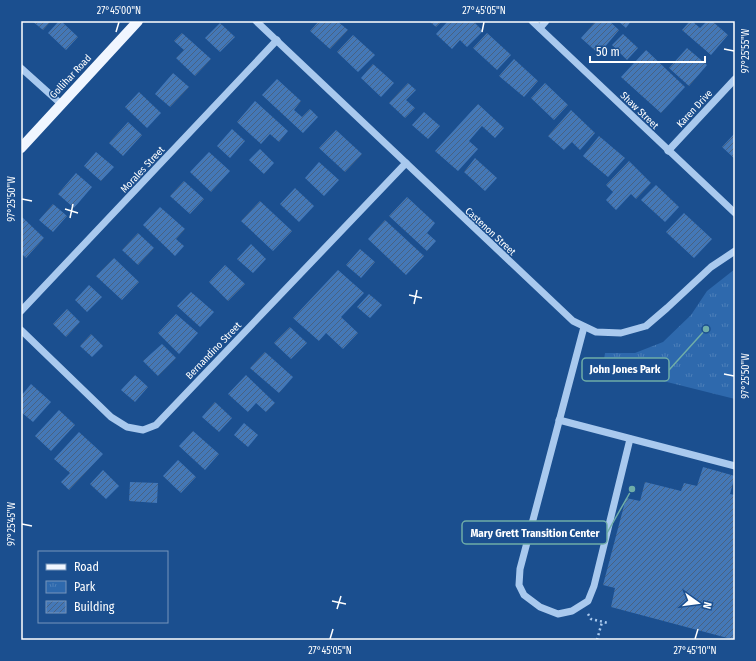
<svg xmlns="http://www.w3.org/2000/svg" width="756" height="661" viewBox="0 0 756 661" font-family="'Fira Sans Condensed',sans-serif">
	<defs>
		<pattern id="park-tufts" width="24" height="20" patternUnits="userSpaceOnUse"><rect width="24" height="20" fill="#2e69ad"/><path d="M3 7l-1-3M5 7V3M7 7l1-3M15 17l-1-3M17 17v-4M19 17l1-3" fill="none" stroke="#4d80b9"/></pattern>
		<pattern id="building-hatch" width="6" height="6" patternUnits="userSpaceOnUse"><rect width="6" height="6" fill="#4478b7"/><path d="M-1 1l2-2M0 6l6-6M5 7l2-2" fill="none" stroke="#486282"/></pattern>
	</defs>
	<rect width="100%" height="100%" fill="#1b4f8f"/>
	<path fill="url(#park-tufts)" d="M735 269V399L603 366 605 353H635L663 342 691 315 707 291Z"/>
	<g fill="url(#building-hatch)">
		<path d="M32 21H51L43 30Z"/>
		<path d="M59 21H61L78 37 66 50 48 33Z"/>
		<path d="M319 21H337L348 30 330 49 310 31Z"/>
		<path d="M429 21H442L436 27Z"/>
		<path d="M448 21H473L483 31 467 47 460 40 452 49 436 34Z"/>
		<path d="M596 21H609L619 30 599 54 581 38Z"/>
		<path d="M618 21H631L626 28Z"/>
		<path d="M690 21H692L700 28 707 21H712L728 35 711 55 682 30Z"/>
		<path d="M220 23 235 37 220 52 205 38Z"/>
		<path d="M182 33 211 59 195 76 176 58 184 50 174 41Z"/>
		<path d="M487 33 511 55 497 70 473 48Z"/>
		<path d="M623 34 638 48 627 60 612 45Z"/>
		<path d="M353 35 375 55 358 72 337 52Z"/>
		<path d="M687 48 707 65 689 86 669 68Z"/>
		<path d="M646 50 685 87 661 113 621 77Z"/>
		<path d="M514 59 538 81 524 97 499 76Z"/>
		<path d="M373 64 394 83 381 97 361 78Z"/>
		<path d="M173 73 189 87 170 107 155 94Z"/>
		<path d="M277 79 301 101 294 110 302 117 310 109 318 117 303 133 262 95Z"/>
		<path d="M408 83 416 90 406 100 415 108 405 118 389 103Z"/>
		<path d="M545 83 568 105 554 120 531 98Z"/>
		<path d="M139 92 161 113 147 128 125 107Z"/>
		<path d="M255 101 288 131 279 142 270 134 261 144 237 122Z"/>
		<path d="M478 104 504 128 495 138 482 126 469 141 478 149 458 171 435 151Z"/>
		<path d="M571 110 595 133 580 150 572 142 564 150 548 136Z"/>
		<path d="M424 112 440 126 428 139 412 125Z"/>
		<path d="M128 122 142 135 123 156 109 143Z"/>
		<path d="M232 129 245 141 230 158 217 146Z"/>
		<path d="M336 130 362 154 345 172 319 148Z"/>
		<path d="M735 133V159L722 147Z"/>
		<path d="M599 136 625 158 608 177 583 156Z"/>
		<path d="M260 149 274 163 264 174 249 160Z"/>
		<path d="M96 152 114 167 101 181 84 166Z"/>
		<path d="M209 152 230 171 211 192 190 172Z"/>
		<path d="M475 158 497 178 485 191 464 172Z"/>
		<path d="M629 161 651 183 636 199 631 194 616 210 606 200 613 192 606 185Z"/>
		<path d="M319 162 339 180 324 196 305 178Z"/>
		<path d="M76 173 92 187 74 208 58 194Z"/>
		<path d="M184 181 204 199 190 214 170 196Z"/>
		<path d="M656 185 679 207 665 222 641 200Z"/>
		<path d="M295 188 314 206 299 222 280 204Z"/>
		<path d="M407 197 435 223 427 233 436 241 427 251 389 216Z"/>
		<path d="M260 201 292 231 273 251 241 221Z"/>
		<path d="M53 204 67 216 53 232 39 220Z"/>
		<path d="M160 207 185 229 176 239 184 246 175 256 143 225Z"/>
		<path d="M684 213 712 239 694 258 666 232Z"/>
		<path d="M21 216 44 238 26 258 21 253Z"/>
		<path d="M385 220 424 256 406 275 368 239Z"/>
		<path d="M138 233 154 248 138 265 122 250Z"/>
		<path d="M251 244 266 259 253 273 237 259Z"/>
		<path d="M360 249 375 262 361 278 346 265Z"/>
		<path d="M114 258 139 282 122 300 96 276Z"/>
		<path d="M225 265 245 284 228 301 209 282Z"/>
		<path d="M338 270 364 293 341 317 358 333 343 349 326 333 319 341 293 318Z"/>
		<path d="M89 285 102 297 87 312 75 300Z"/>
		<path d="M191 292 214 312 200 327 177 306Z"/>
		<path d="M369 294 382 305 370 318 357 307Z"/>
		<path d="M67 309 80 322 66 337 53 324Z"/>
		<path d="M176 314 198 333 179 354 158 333Z"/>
		<path d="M290 327 307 343 291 359 274 343Z"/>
		<path d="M91 334 103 346 92 357 80 346Z"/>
		<path d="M162 344 176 358 158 376 143 361Z"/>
		<path d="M265 352 293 377 279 393 250 368Z"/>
		<path d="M135 375 148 387 135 402 121 390Z"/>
		<path d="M246 375 275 403 266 412 256 403 248 412 228 394Z"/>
		<path d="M31 384 51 402 33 422 21 412V396Z"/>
		<path d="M215 402 232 418 219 432 202 417Z"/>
		<path d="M59 410 75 425 51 451 35 436Z"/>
		<path d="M244 423 258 435 248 447 234 435Z"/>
		<path d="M193 431 219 454 205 470 179 446Z"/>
		<path d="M79 432 103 454 69 490 61 482 70 473 54 459Z"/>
		<path d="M178 460 196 477 181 493 163 476Z"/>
		<path d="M703 467 735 476 730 494 735 495V640L611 607 615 588 603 585 626 498 640 501 645 482 681 491 684 483 697 486Z"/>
		<path d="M103 470 119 486 106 499 90 484Z"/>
		<path d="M130 482 158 483 157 503 129 501Z"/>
	</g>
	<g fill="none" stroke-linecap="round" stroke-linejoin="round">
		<g stroke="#a9c9ee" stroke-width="2.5" stroke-dasharray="2 3" stroke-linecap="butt">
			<path d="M588 614 591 619 608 623"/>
			<path d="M597 640 602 622"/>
		</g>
		<g stroke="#a9c9ee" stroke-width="7">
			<path d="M256 21 573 321 596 332 621 333 646 326 667 308 711 267 735 251"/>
			<path d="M532 21 735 213"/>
			<path d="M540 28 546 21"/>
			<path d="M21 68 61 104"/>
			<path d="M668 151 735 79"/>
			<path d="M21 311 277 40"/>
			<path d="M584 327 520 569 519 585 524 595 540 607 558 614 572 611 588 601 594 586 630 439"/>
			<path d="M21 330 111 417 127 427 143 430 156 425 406 163"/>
			<path d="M559 420 735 466"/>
		</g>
		<path stroke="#f0f6ff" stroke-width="10" d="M21 148 138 21"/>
	</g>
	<path fill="none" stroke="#fff" stroke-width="1.5" d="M116 32 119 22M482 32 484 22M724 49 734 51M22 199 32 201M65 209 78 213M70 218 73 204M409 295 422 298M414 304 417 290M724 374 734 376M22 524 32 526M332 601 346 604M337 609 341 596M330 639 333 629M695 639 698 629"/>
	<g text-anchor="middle" stroke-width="3" stroke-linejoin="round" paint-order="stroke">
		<g font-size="10" fill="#fff" stroke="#1b4f8f">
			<text transform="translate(70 76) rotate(-47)" y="4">Gollihar Road</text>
			<text transform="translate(694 108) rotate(-47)" y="4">Karen Drive</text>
			<text transform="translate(640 110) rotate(44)" y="4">Shaw Street</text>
			<text transform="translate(142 169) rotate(-47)" y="4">Morales Street</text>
			<text transform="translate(491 231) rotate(43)" y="4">Castenon Street</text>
			<text transform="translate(213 350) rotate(-46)" y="4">Bernandino Street</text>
		</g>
	</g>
	<path fill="none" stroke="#6fada8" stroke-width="1.5" d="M706 329L669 370M632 489L607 533"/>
	<g fill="#6fada8" stroke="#1b4f8f" stroke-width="1.5">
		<circle cx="706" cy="329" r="4"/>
		<circle cx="632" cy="489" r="4"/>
	</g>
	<g fill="#1b4f8f" stroke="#6fada8" stroke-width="1.5">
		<rect x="582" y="358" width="87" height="23" rx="4"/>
		<rect x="462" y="521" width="145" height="23" rx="4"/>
	</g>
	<g font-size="11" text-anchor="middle" font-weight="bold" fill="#fff">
		<text x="625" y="373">John Jones Park</text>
		<text x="535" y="537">Mary Grett Transition Center</text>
	</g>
	<rect width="756" height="661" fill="none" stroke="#1b4f8f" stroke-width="44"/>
	<rect x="38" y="551" width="130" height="72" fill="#1b4f8f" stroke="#7695bc"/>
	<rect x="46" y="564" width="20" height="6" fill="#f0f6ff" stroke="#7695bc"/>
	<text x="74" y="571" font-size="12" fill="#ffffff">Road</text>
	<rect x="46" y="581" width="20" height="12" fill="url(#park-tufts)" stroke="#7695bc"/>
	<text x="74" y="591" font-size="12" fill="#ffffff">Park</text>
	<rect x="46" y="601" width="20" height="12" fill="url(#building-hatch)" stroke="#7695bc"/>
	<text x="74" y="611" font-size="12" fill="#ffffff">Building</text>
	<g transform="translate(698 603) rotate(104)" stroke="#1b4f8f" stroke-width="3" paint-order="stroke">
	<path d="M0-3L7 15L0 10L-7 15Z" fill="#ffffff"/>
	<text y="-6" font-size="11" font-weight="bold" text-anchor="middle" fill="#ffffff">N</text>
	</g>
	<path d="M590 56v6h115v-6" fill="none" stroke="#ffffff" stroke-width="2"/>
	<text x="596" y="56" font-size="12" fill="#ffffff" stroke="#1b4f8f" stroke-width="3" paint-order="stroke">50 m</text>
	<rect x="22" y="22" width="712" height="617" fill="none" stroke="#fff" stroke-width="1.5"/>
	<g font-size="10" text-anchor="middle" fill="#fff">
		<text x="119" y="14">27°45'00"N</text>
		<text x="484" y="14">27°45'05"N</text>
		<text transform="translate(745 51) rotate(-90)" y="4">97°25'55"W</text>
		<text transform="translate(11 199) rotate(-90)" y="4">97°25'50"W</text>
		<text transform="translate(745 376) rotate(-90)" y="4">97°25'50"W</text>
		<text transform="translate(11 524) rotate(-90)" y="4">97°25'45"W</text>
		<text x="330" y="654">27°45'05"N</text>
		<text x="695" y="654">27°45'10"N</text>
	</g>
</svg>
